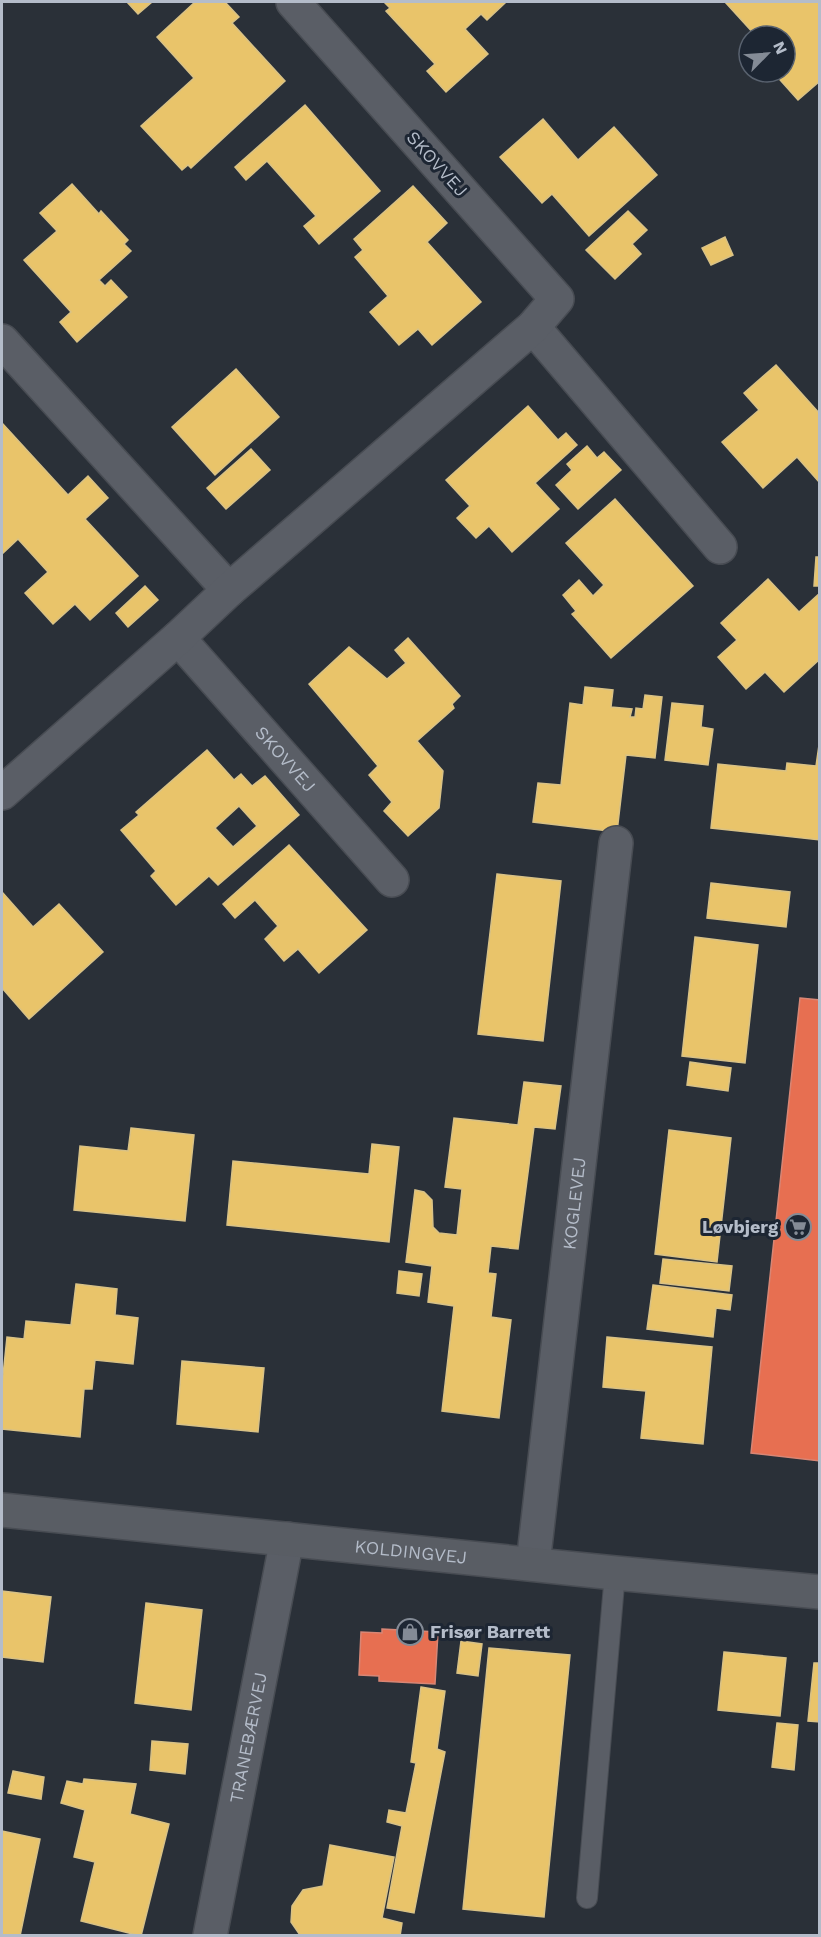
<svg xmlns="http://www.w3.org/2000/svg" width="821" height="1937" viewBox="0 0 821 1937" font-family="'Work Sans',sans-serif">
	<rect width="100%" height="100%" fill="#2a3038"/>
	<g fill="#e9c46a" stroke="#d9c286" stroke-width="1.5" fill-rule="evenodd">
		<path d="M127 2H152L138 14Z"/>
		<path d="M195 2H225L239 17 232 23 285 81 191 168 188 165 182 170 141 126 194 78 157 37Z"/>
		<path d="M384 2H504L505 3 487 20 481 14 465 29 488 54 446 92 427 71 435 64 386 11 390 8Z"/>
		<path d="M725 2H820V81L798 100 773 72H785V36H756Z"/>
		<path d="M305 105 380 191 319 244 304 226 316 216 267 161 246 180 235 167Z"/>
		<path d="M543 119 578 160 614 127 657 175 589 236 552 194 542 203 500 157Z"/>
		<path d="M72 184 99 214 101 211 128 240 124 244 131 251 99 280 105 286 111 280 127 297 77 342 60 322 71 312 24 260 57 231 40 213Z"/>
		<path d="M413 186 447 223 427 242 481 302 432 345 418 329 399 345 370 312 388 296 355 257 363 250 354 239Z"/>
		<path d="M628 211 647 230 632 244 641 254 615 279 586 250Z"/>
		<path d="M725 237 733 255 711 265 702 248Z"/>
		<path d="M776 365 820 414V483L797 457 763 488 722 442 759 410 744 393Z"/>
		<path d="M236 369 279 417 215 475 172 427Z"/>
		<path d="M528 406 558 440 566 433 577 445 535 483 559 509 512 552 489 526 476 538 457 518 470 506 446 480Z"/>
		<path d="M2 423 68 495 88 476 108 498 85 519 138 576 90 620 75 604 53 624 25 593 48 572 18 539 2 554Z"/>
		<path d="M587 446 597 458 604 452 621 470 578 509 556 485 572 470 567 464Z"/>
		<path d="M251 449 270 470 226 509 207 488Z"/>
		<path d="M615 499 693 586 611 658 572 614 576 611 563 595 579 580 593 596 604 585 566 543Z"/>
		<path d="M816 557H820V586H814Z"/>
		<path d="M768 579 799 612 820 593V659L784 692 765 672 746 689 718 657 737 640 721 623Z"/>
		<path d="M145 586 158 600 128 627 116 613Z"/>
		<path d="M408 638 460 696 452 704 454 708 417 741 443 771 439 808 408 836 384 811 392 802 369 775 378 766 309 684 349 647 387 679 406 663 395 650Z"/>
		<path d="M585 687 613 690 611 707 632 709 630 717H635L636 708 643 709 645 695 662 697 655 758 626 755 617 832 533 822 538 783 561 785 570 703 583 705Z"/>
		<path d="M672 703 703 706 701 727 713 729 708 765 665 760Z"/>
		<path d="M820 738V840L711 828 718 764 786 771 787 763 816 766Z"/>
		<path d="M207 750 234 780 241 774 252 786 265 776 299 815 218 885 209 876 176 905 151 876 156 871 121 830 139 815 136 812ZM239 806 257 826 233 847 215 828Z"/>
		<path d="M289 845 367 930 319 973 298 949 284 961 265 939 278 926 255 900 235 918 223 904Z"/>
		<path d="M497 874 561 881 543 1041 478 1034Z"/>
		<path d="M711 883 790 892 786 927 707 918Z"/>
		<path d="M2 892 33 927 59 904 103 952 29 1019 2 988Z"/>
		<path d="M695 937 758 945 745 1063 682 1056Z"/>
		<path d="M690 1062 731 1068 728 1091 687 1085Z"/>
		<path d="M524 1082 561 1086 555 1129 534 1127 518 1249 491 1246 488 1273 496 1274 491 1317 511 1320 499 1418 442 1411 454 1306 428 1302 432 1266 406 1262 415 1190 424 1192 432 1200 433 1227 439 1233 457 1235 462 1189 445 1187 454 1118 518 1125Z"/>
		<path d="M131 1128 194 1135 185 1221 74 1210 80 1146 128 1151Z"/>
		<path d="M669 1130 731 1138 717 1262 655 1254Z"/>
		<path d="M372 1144 399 1147 389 1242 227 1225 233 1161 369 1174Z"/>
		<path d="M663 1259 732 1266 729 1291 660 1283Z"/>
		<path d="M399 1271 422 1274 419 1296 397 1293Z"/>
		<path d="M76 1284 117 1289 115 1315 138 1318 133 1364 95 1360 92 1389H84L80 1437 2 1429V1385L7 1337 24 1339 26 1321 71 1325Z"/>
		<path d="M653 1285 732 1295 730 1310 716 1308 713 1337 647 1329Z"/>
		<path d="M607 1337 712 1347 703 1444 641 1438 646 1391 603 1387Z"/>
		<path d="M182 1361 264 1368 258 1432 177 1424Z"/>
		<path d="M2 1591 51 1597 43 1662 2 1657Z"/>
		<path d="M146 1603 202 1610 191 1710 135 1703Z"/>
		<path d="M461 1641 482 1644 478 1676 457 1673Z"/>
		<path d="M489 1648 570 1655 544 1917 463 1909Z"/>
		<path d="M724 1652 786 1658 780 1716 718 1710Z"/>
		<path d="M814 1663H820V1722L808 1721Z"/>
		<path d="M421 1687 445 1691 437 1749 445 1752 414 1913 387 1908 402 1826 387 1822 389 1810 406 1813 416 1763 411 1762Z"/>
		<path d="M777 1723 798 1725 794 1770 772 1767Z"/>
		<path d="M152 1741 188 1744 185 1774 150 1770Z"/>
		<path d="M13 1771 44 1777 41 1799 8 1793Z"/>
		<path d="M84 1779 136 1784 130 1814 169 1824 141 1936 81 1921 95 1862 74 1857 85 1810 61 1803 67 1781 83 1784Z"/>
		<path d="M2 1831 40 1839 20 1936H2Z"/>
		<path d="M330 1845 394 1857 382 1918 402 1923 400 1936 300 1935 291 1922 292 1906 303 1890 323 1886Z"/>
	</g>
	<g fill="#e76f51" stroke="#d88675" stroke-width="1.5">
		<path d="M800 998 820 1000V1461L751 1453Z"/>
		<path d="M382 1629 438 1632 435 1684 379 1681V1676L359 1675 361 1632 382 1633Z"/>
	</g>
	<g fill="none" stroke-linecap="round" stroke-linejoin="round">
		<defs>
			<path id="lane" d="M587 1898 615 1573"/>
			<g id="street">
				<path d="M533 327 720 547"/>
				<path d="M2 341 229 590"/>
				<path id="s1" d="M178 638 392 880"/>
				<path d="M2 793 178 638 229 590 533 327 557 299 293 2"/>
				<path id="s2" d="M533 1564 616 843"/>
				<path id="s3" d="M210 1936 287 1539"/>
			</g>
			<g id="secondary">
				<path id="s4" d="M2 1510 615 1573 820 1592"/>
			</g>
		</defs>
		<use href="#lane" stroke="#484c53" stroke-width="22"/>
		<use href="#street" stroke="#484c53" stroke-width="36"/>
		<use href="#secondary" stroke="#484c53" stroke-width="36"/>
		<use href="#lane" stroke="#5a5e66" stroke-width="20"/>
		<use href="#street" stroke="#5a5e66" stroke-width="33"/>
		<use href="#secondary" stroke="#595d64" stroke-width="33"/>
	</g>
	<defs>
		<symbol id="supermarket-ring" viewBox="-11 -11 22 22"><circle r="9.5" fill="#1d2633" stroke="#848b96" stroke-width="1.5"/><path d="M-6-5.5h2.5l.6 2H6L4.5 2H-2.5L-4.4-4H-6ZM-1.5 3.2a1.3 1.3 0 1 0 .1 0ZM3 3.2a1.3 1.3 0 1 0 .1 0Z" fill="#848b96"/></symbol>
		<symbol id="shop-ring" viewBox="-11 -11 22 22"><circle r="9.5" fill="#1d2633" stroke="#848b96" stroke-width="1.5"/><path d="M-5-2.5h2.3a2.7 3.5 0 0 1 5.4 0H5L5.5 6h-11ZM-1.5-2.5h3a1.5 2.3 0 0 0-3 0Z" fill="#848b96"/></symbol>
	</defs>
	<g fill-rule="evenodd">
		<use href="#supermarket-ring" x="783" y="1212" width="30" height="30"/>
		<use href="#shop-ring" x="395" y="1617" width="30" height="30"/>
	</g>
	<g text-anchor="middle" stroke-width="6" stroke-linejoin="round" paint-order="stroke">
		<g font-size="18" fill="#b4bcc9" stroke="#1d2633">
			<text transform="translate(437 164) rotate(48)" y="6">SKOVVEJ</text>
			<text dy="6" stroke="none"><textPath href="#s1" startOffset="162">SKOVVEJ</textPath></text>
			<text dy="6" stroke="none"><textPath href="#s2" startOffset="363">KOGLEVEJ</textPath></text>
			<text dy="6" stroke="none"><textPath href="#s4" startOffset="411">KOLDINGVEJ</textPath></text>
			<text dy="6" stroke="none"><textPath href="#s3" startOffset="202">TRANEBÆRVEJ</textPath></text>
		</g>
		<g font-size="18" font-weight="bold" fill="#b4bcc9" stroke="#1d2633" text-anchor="end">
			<text x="778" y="1233">Løvbjerg</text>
			<text x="430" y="1638" text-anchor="start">Frisør Barrett</text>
		</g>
	</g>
	<rect width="821" height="1937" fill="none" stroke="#b4bcc9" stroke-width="6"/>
	<g transform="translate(767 54) rotate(65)"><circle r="28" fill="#1d2633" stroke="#59626f" stroke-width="1.5"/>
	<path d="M0-4.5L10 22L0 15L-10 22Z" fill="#848b96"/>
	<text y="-9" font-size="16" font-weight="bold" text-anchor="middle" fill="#b4bcc9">N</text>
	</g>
</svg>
